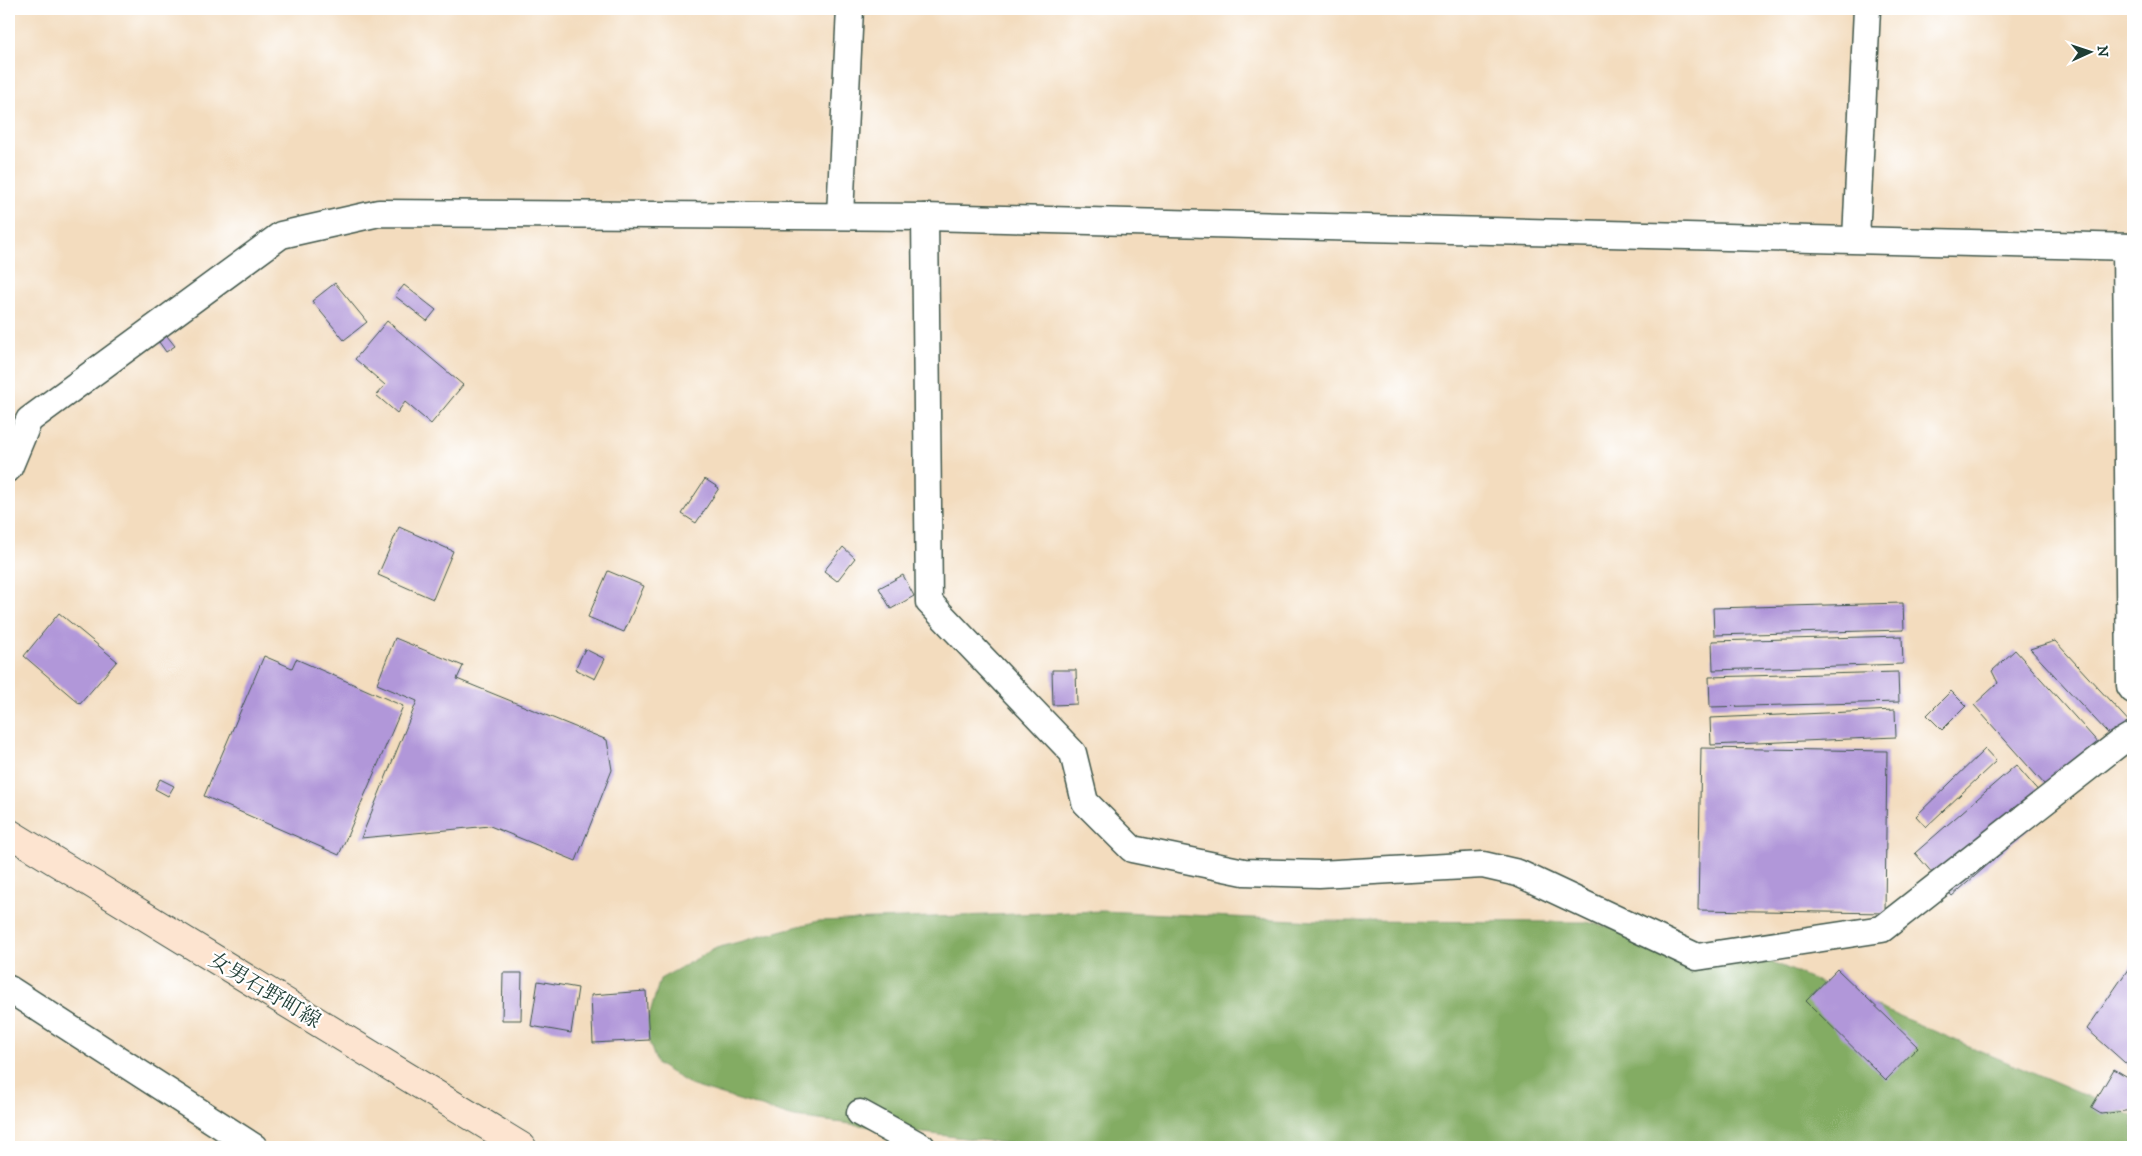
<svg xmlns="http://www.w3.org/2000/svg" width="2142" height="1156" viewBox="0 0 2142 1156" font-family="'IM FELL DW Pica','Noto Serif JP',serif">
	<rect width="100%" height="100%" fill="#fff"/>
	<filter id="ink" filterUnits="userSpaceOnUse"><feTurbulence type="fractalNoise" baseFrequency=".02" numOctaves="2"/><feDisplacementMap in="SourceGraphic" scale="10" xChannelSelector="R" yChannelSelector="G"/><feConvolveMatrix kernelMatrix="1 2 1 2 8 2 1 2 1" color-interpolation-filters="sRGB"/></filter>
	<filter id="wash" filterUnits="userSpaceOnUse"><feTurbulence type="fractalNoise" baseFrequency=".0096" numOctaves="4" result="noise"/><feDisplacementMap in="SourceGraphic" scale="20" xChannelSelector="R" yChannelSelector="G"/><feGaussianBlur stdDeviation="1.12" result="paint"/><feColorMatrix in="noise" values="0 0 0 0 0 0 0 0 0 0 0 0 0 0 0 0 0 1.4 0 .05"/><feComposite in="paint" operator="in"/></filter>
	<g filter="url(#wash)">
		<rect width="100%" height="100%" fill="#f3dcbe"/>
		<path fill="#83ac64" stroke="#51744c" d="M1103 911 1317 921 1586 922 1770 961 2133 1116V1147H1037L794 1117 693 1086 657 1064 645 1031 660 979 716 948 818 921Z"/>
		<g id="blocks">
			<g fill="#b197d9">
				<path d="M335 283 367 322 344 340 312 301Z"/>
				<path d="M404 285 436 310 427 321 395 296Z"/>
				<path d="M387 321 463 385 431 424 405 402 397 413 376 395 385 385 355 359Z"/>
				<path d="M167 336 175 346 166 352 159 342Z"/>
				<path d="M705 479 719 488 696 523 682 514Z"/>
				<path d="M399 527 453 551 433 599 378 575Z"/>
				<path d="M843 547 855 558 837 581 824 571Z"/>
				<path d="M608 571 644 586 624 632 588 617Z"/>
				<path d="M903 575 914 596 891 609 879 588Z"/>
				<path d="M1903 603 1904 630 1714 635 1713 608Z"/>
				<path d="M59 613 117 661 80 704 24 656Z"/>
				<path d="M1902 636 1903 664 1713 670 1712 641Z"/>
				<path d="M395 638 463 666 457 679 607 740 612 770 576 861 490 826 361 838 417 701 377 684Z"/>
				<path d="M2055 641 2133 726 2118 744 2030 649Z"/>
				<path d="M585 649 605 659 595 679 575 669Z"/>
				<path d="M2015 650 2110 756 2060 802 1974 705 1998 683 1992 671Z"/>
				<path d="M264 656 292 668 296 659 403 706 339 855 204 796Z"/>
				<path d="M1052 670H1076L1077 704 1053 705Z"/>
				<path d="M1898 672 1899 702 1710 707 1709 677Z"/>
				<path d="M1951 691 1966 706 1942 730 1927 715Z"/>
				<path d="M1895 710 1896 737 1711 745 1710 718Z"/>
				<path d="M1701 748 1887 751 1885 913 1698 910Z"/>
				<path d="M1985 749 1996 761 1926 827 1916 816Z"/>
				<path d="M2016 765 2053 808 1952 896 1915 853Z"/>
				<path d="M160 779 174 786 168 796 155 789Z"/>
				<path d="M2133 962V1070L2087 1029Z"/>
				<path d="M1837 969 1918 1047 1886 1080 1806 1001Z"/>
				<path d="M503 973H522L521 1020H502Z"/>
				<path d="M538 981 578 988 571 1033 531 1026Z"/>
				<path d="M646 991 649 1040 593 1043 591 995Z"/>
				<path d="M2114 1069 2133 1080V1110L2101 1114 2091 1108Z"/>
			</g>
		</g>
	</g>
	<g filter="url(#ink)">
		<use href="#blocks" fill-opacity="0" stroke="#3f5549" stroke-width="1"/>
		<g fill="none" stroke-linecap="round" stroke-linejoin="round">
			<defs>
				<g id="street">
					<path d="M840 215 850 9"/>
					<path d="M925 217 929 602 1073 753 1085 802 1132 849 1244 872 1319 874 1483 865 1518 873 1697 957 1882 929 2118 744 2133 735"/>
					<path d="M1856 239 1867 9"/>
					<path d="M2126 247 2130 686 2133 690"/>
					<path d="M9 468 29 420 281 235 379 213 925 217 2133 247"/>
					<path d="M9 989 254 1147"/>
					<path d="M860 1113 922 1147"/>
				</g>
				<path id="secondary" d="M9 833 522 1147"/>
			</defs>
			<use href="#street" stroke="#3f5549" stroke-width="29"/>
			<use href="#secondary" stroke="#3f5549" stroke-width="30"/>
			<use href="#street" stroke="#fff" stroke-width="26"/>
			<use href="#secondary" stroke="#fde4d0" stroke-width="28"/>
		</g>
	</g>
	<g text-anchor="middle" stroke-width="4.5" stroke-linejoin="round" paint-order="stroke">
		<g font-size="21" fill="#1f3d34" stroke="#fff">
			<text transform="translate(265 990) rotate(31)" y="7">女男石野町線</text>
		</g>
	</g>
	<rect width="2142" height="1156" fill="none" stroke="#fff" stroke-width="30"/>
	<g transform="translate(2090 52) rotate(87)" stroke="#ffffff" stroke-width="4" paint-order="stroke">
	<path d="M0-4L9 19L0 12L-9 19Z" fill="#1f3d34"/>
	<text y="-8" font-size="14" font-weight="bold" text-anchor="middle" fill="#1f3d34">N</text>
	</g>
</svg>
